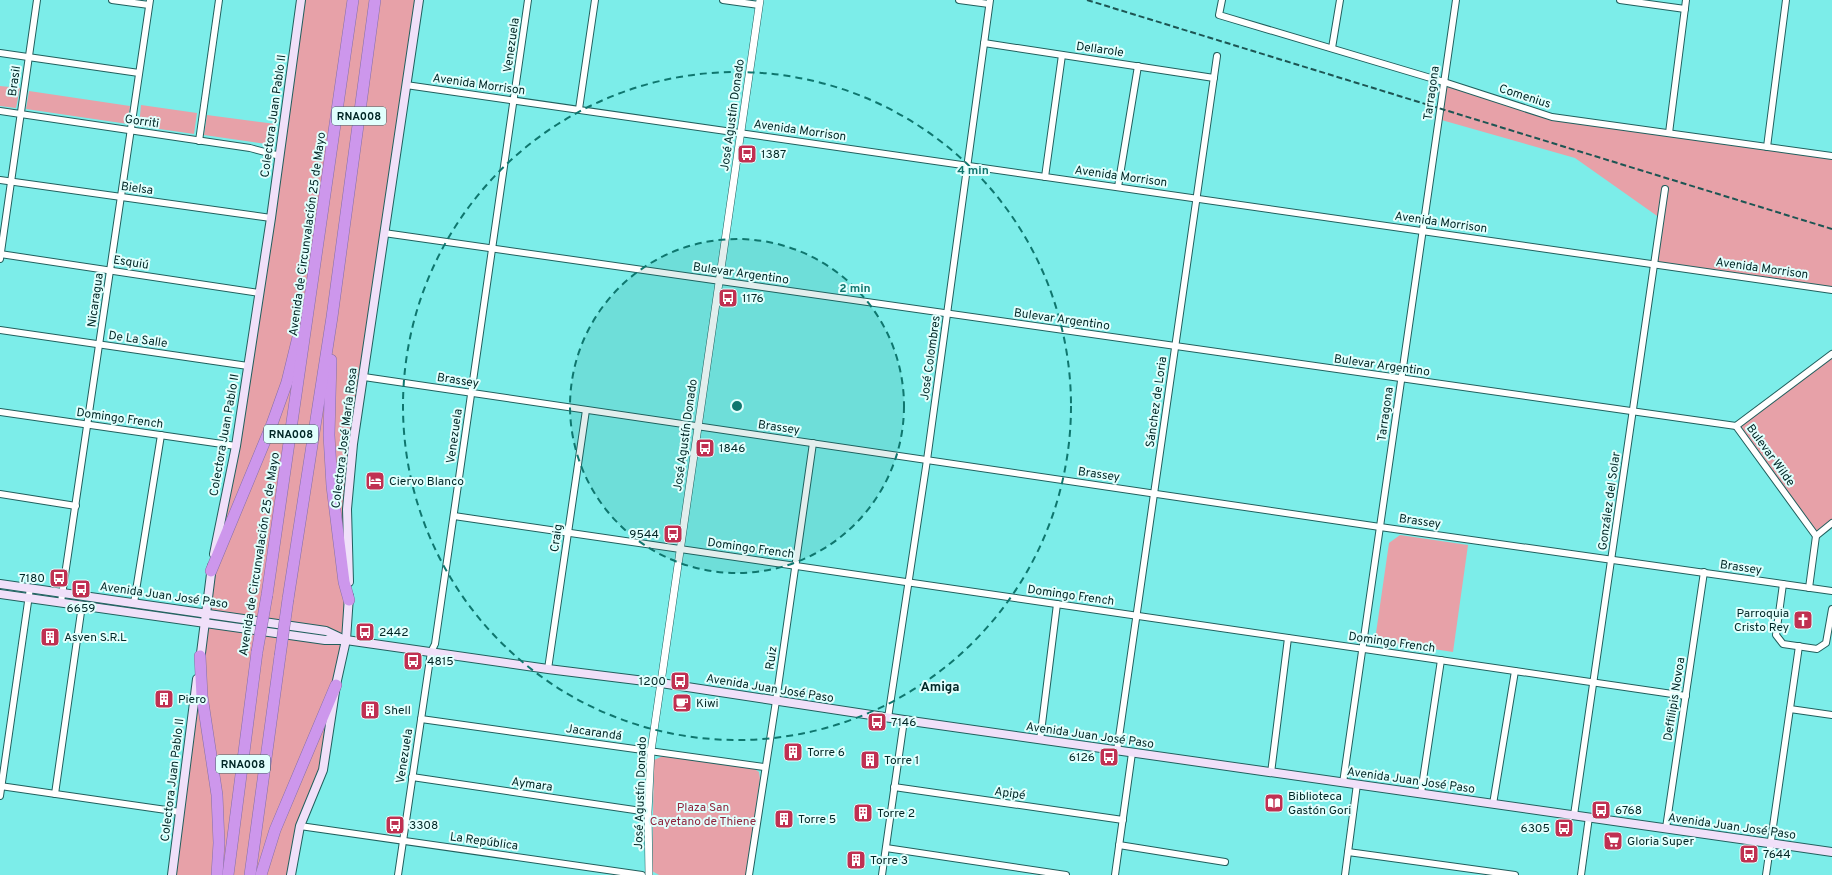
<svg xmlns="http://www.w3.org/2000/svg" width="1832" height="875" viewBox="0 0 1832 875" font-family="Overpass,sans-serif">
	<rect width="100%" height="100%" fill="#7cede9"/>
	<g fill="#e7a1a8">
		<path d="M301 0H419L347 492 349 600 323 770 300 826 291 875H172L219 530Z"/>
		<path d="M1444 82 1552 117 1832 156V290L1653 264 1660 218 1575 158 1438 119Z"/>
		<path d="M0 86 20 88 16 108 0 106Z"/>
		<path d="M29 91 130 106 128 124 26 109Z"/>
		<path d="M141 105 197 113 194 134 139 126Z"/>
		<path d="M207 115 276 124 273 145 204 135Z"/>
		<path d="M1832 354V523L1816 536 1736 426Z"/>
		<path d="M1400 535 1468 545 1453 652 1375 640 1389 543Z"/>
		<path d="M665 755 753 768 759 772 760 779 746 875H659L652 871 654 760Z"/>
	</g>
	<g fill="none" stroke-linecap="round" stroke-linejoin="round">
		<defs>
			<g id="minor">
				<path d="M112 0 149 5"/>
				<path d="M723 0 759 5"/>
				<path d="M959 0 989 4"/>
				<path d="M1222 0 1219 15 1444 82 1552 117 1832 156"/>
				<path d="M1620 0 1685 9"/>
				<path d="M984 43 1214 78"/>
				<path d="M1332 48 1340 0"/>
				<path d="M0 53 139 73"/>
				<path d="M406 85 1832 290"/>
				<path d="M579 109 595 0"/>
				<path d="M0 111 250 148 280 156"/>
				<path d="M1669 133 1686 0"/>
				<path d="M199 141 219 0"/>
				<path d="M1767 147 1786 0"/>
				<path d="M1045 177 1062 55"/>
				<path d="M0 180 271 218"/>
				<path d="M1118 187 1138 66"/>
				<path d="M384 233 1736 426"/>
				<path d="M0 254 259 293"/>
				<path d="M0 259 37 0"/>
				<path d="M0 330 248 366"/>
				<path d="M1832 354 1736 426 1816 536 1832 523"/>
				<path d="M364 377 1380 527 1832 591"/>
				<path d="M0 412 236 446"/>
				<path d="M0 494 76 506"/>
				<path d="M454 516 1686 696"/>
				<path d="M1783 584 1776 635 1783 644 1817 649 1826 643 1832 609"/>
				<path d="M1809 588 1816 536"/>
				<path d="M61 602 150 0"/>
				<path d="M134 603 161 435"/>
				<path d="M548 669 586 410"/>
				<path d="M1790 709 1832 715"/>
				<path d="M888 718 927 460 990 0"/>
				<path d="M421 719 764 767"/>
				<path d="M1040 740 1057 604"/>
				<path d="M1117 751 1217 56"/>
				<path d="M1271 773 1288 638"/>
				<path d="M412 777 648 812"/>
				<path d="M1343 783 1456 0"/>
				<path d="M0 786 180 812"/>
				<path d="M894 787 1123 820"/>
				<path d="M1421 793 1441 660"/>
				<path d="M55 794 82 605"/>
				<path d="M0 796 30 588"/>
				<path d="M1493 804 1515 671"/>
				<path d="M1574 815 1665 189"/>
				<path d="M300 826 642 875"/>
				<path d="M1666 828 1704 572"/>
				<path d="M1119 845 1225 862"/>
				<path d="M886 848 1066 875"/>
				<path d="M1348 852 1515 875"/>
				<path d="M398 875 431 652 435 644 528 0"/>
				<path d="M749 875 776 701 813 443"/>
				<path d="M882 875 904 720"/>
				<path d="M1115 875 1132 753"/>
				<path d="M1345 875 1357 784"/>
				<path d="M1581 875 1589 817"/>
				<path d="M1766 875 1799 646"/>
			</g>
			<path id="tertiary" d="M649 875 648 812 651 751 760 0"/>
			<g id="secondary">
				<path d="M214 554 236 446 271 218 301 0"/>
				<path d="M349 582 347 509 353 444 419 0"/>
				<path d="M0 584 326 631 343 639"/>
				<path d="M0 594 325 640H346L548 669 661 683 904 720 1832 852"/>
				<path d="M200 661 212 566"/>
				<path d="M172 875 197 679"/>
				<path d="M291 875 300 826 323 770 336 685 346 640 349 596"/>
			</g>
			<g id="motorway">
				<path d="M331 360 329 435 332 486 344 582 349 600"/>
				<path d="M211 571 272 424 287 382 299 333"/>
				<path d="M267 595 353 0"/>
				<path d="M288 599 332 317 375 0"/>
				<path d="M200 656 202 696 217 795 219 843 217 875"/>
				<path d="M228 875 257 652"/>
				<path d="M250 875 280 656"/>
				<path d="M261 875 275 830 336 685"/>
			</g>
		</defs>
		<use href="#minor" stroke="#215f5d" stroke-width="8"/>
		<use href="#tertiary" stroke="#215f5d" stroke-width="8"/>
		<use href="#secondary" stroke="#215f5d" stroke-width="10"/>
		<use href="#motorway" stroke="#856fa6" stroke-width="12"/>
		<use href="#minor" stroke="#fff" stroke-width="6"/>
		<use href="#tertiary" stroke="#fff" stroke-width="7"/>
		<use href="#secondary" stroke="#f0e0f9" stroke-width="8"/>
		<use href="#motorway" stroke="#cd97ec" stroke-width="11"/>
		<path stroke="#1d5553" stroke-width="2" stroke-dasharray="6 3" stroke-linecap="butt" d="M1087 0 1832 229"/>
		<defs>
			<g id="motorway-bridge">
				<path d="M257 652 267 595"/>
				<path d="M280 656 288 599"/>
			</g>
		</defs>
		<use href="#motorway-bridge" stroke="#856fa6" stroke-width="12" stroke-linecap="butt"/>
		<use href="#motorway-bridge" stroke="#cd97ec" stroke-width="11"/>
	</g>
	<circle cx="737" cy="406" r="167" fill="#0f766e" fill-opacity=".12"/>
	<g fill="none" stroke="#0f766e" stroke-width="2" stroke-dasharray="7 5">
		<circle cx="737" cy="406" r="167"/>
		<circle cx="737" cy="406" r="334"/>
	</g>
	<defs>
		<symbol id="bus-square" viewBox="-11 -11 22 22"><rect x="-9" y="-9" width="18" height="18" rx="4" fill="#c03051" stroke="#e1fffd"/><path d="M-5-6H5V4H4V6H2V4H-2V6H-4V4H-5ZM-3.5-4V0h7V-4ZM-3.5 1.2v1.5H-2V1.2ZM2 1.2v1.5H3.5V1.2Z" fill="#fff"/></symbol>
		<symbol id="hotel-square" viewBox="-11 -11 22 22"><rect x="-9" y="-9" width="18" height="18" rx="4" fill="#c03051" stroke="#e1fffd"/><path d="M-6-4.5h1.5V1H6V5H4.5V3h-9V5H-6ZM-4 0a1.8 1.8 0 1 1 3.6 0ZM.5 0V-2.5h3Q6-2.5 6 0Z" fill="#fff"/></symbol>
		<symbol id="church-square" viewBox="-11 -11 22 22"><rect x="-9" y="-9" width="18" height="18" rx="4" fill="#c03051" stroke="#e1fffd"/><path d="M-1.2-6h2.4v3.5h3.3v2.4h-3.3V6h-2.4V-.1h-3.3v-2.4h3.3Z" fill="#fff"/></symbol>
		<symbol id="building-square" viewBox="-11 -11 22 22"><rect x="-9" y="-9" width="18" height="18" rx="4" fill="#c03051" stroke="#e1fffd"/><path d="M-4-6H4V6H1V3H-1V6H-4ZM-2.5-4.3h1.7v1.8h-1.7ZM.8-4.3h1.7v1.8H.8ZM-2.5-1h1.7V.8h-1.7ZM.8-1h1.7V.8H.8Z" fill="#fff"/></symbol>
		<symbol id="cafe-square" viewBox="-11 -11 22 22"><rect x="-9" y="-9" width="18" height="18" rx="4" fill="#c03051" stroke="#e1fffd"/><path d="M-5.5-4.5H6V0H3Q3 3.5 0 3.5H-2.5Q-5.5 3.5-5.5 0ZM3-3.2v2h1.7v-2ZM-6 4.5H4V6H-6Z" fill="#fff"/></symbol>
		<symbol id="library-square" viewBox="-11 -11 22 22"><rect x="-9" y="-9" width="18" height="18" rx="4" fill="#c03051" stroke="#e1fffd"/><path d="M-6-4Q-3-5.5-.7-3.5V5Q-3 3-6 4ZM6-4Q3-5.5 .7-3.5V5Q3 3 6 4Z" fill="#fff"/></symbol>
		<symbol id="supermarket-square" viewBox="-11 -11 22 22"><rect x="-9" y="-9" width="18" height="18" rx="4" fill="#c03051" stroke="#e1fffd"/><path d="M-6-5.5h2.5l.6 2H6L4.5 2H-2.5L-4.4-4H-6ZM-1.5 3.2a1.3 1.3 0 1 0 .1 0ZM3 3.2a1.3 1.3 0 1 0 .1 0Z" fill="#fff"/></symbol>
	</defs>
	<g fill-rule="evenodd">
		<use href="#bus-square" x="736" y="143" width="22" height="22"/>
		<use href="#bus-square" x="717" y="287" width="22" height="22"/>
		<use href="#bus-square" x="694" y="437" width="22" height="22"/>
		<use href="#hotel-square" x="364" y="470" width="22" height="22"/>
		<use href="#bus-square" x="662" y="523" width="22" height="22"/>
		<use href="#bus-square" x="48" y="567" width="22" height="22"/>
		<use href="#bus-square" x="70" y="578" width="22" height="22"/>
		<use href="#church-square" x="1792" y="609" width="22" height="22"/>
		<use href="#bus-square" x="354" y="621" width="22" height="22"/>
		<use href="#building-square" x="39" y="626" width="22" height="22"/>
		<use href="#bus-square" x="402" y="650" width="22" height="22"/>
		<use href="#bus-square" x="669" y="670" width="22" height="22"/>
		<use href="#building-square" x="153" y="688" width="22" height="22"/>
		<use href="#cafe-square" x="671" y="692" width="22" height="22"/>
		<use href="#building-square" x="359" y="699" width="22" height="22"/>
		<use href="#bus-square" x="866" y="711" width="22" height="22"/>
		<use href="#building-square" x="782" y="741" width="22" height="22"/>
		<use href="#bus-square" x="1098" y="746" width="22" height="22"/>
		<use href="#building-square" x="859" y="749" width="22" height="22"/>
		<use href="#library-square" x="1263" y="792" width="22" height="22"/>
		<use href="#bus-square" x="1590" y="799" width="22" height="22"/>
		<use href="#building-square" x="852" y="802" width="22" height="22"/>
		<use href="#building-square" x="773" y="808" width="22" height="22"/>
		<use href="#bus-square" x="384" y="814" width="22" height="22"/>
		<use href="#bus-square" x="1553" y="817" width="22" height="22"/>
		<use href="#supermarket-square" x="1602" y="830" width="22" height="22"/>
		<use href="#bus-square" x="1738" y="843" width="22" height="22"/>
		<use href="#building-square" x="845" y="849" width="22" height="22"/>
	</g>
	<g text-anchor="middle" stroke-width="4" stroke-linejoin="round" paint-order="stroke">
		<g fill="#e1fffd" stroke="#446766" stroke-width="1">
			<rect x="332" y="107" width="54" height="18" rx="3"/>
			<rect x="264" y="425" width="54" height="18" rx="3"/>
			<rect x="216" y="755" width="54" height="18" rx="3"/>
		</g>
		<g font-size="11" font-weight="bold" fill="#002625">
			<text x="359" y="120">RNA008</text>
			<text x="291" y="438">RNA008</text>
			<text x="243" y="768">RNA008</text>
		</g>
		<g font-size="12" fill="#002625" stroke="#e1fffd">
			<text transform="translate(511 45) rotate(-82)" y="4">Venezuela</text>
			<text transform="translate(1100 49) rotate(8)" y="4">Dellarole</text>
			<text transform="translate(14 81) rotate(-82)" y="4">Brasil</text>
			<text transform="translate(479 84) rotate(8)" y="4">Avenida Morrison</text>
			<text transform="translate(1431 93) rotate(-82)" y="4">Tarragona</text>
			<text transform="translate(1525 96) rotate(18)" y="4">Comenius</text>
			<text transform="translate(732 115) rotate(-82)" y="4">José Agustín Donado</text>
			<text transform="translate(273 116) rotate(-82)" y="4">Colectora Juan Pablo II</text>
			<text transform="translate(142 121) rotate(8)" y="4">Gorriti</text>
			<text transform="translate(800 130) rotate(8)" y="4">Avenida Morrison</text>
			<text transform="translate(1121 176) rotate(8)" y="4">Avenida Morrison</text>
			<text transform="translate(137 188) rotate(8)" y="4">Bielsa</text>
			<text transform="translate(1441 222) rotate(8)" y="4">Avenida Morrison</text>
			<text transform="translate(307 234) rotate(-82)" y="4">Avenida de Circunvalación 25 de Mayo</text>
			<text transform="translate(131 262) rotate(9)" y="4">Esquiú</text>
			<text transform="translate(1762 268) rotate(8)" y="4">Avenida Morrison</text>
			<text transform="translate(741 273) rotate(8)" y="4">Bulevar Argentino</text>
			<text transform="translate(95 300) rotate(-82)" y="4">Nicaragua</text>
			<text transform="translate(1062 319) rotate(8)" y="4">Bulevar Argentino</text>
			<text transform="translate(138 339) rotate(8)" y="4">De La Salle</text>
			<text transform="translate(930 358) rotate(-82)" y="4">José Colombres</text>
			<text transform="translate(1382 365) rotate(8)" y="4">Bulevar Argentino</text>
			<text transform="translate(458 380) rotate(9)" y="4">Brassey</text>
			<text transform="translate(1156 402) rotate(-82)" y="4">Sánchez de Loria</text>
			<text transform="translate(1385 414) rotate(-82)" y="4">Tarragona</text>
			<text transform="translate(120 418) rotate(8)" y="4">Domingo French</text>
			<text transform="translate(779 427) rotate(8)" y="4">Brassey</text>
			<text transform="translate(224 435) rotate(-80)" y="4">Colectora Juan Pablo II</text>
			<text transform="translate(685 435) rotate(-82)" y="4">José Agustín Donado</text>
			<text transform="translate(454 436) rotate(-82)" y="4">Venezuela</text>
			<text transform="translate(344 438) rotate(-83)" y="4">Colectora José María Rosa</text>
			<text transform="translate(1771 455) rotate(54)" y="4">Bulevar Wilde</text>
			<text transform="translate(1099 474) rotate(8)" y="4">Brassey</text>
			<text transform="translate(1609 501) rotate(-82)" y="4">González del Solar</text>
			<text transform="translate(1420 521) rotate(8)" y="4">Brassey</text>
			<text transform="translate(556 538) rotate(-82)" y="4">Craig</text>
			<text transform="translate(751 548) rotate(8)" y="4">Domingo French</text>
			<text transform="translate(259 554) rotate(-81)" y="4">Avenida de Circunvalación 25 de Mayo</text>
			<text transform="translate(1741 567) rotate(8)" y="4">Brassey</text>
			<text transform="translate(164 595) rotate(8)" y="4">Avenida Juan José Paso</text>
			<text transform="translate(1071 595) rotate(8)" y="4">Domingo French</text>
			<text transform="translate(1392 642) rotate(8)" y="4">Domingo French</text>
			<text transform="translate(771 658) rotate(-82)" y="4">Ruiz</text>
			<text transform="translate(770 688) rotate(9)" y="4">Avenida Juan José Paso</text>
			<text transform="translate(1674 699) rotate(-81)" y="4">Deffilipis Novoa</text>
			<text transform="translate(594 732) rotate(8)" y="4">Jacarandá</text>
			<text transform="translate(1090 735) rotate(8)" y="4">Avenida Juan José Paso</text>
			<text transform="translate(404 756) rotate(-81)" y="4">Venezuela</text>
			<text transform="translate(172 780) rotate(-83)" y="4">Colectora Juan Pablo II</text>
			<text transform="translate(1411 780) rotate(8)" y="4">Avenida Juan José Paso</text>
			<text transform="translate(532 784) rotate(8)" y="4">Aymara</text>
			<text transform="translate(640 793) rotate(-88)" y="4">José Agustín Donado</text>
			<text transform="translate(1010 793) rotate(8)" y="4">Apipé</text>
			<text transform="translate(1732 826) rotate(8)" y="4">Avenida Juan José Paso</text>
			<text transform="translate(484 841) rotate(8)" y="4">La República</text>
		</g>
		<g font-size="12" fill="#002625" stroke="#e1fffd" text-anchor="start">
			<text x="761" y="158">1387</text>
			<text x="742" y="302">1176</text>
			<text x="719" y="452">1846</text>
			<text x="389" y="485">Ciervo Blanco</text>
			<text x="659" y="538" text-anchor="end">9544</text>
			<text x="45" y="582" text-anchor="end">7180</text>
			<text x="81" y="612" text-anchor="middle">6659</text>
			<text x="1789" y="617" text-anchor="end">Parroquia<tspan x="1789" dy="14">Cristo Rey</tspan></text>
			<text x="379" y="636">2442</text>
			<text x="64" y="641">Asven S.R.L</text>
			<text x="427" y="665">4815</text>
			<text x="666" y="685" text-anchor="end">1200</text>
			<text x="178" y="703">Piero</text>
			<text x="696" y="707">Kiwi</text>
			<text x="384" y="714">Shell</text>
			<text x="891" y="726">7146</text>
			<text x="807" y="756">Torre 6</text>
			<text x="1095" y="761" text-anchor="end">6126</text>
			<text x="884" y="764">Torre 1</text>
			<text x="1288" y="800">Biblioteca<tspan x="1288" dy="14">Gastón Gori</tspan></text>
			<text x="1615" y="814">6768</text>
			<text x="877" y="817">Torre 2</text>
			<text x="798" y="823">Torre 5</text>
			<text x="409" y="829">3308</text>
			<text x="1550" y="832" text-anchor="end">6305</text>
			<text x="1627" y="845">Gloria Super</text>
			<text x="1763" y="858">7644</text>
			<text x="870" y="864">Torre 3</text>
		</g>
		<g font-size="12" fill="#8f243c" stroke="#e1fffd">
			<text x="703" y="811">Plaza San<tspan x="703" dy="14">Cayetano de Thiene</tspan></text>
		</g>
		<g font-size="13" font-weight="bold" fill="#002625" stroke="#e1fffd">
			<text x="940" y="691">Amiga</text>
		</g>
	</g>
	<circle cx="737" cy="406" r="6" fill="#0f766e" stroke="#e1fffd" stroke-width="2"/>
	<g font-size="12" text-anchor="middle" font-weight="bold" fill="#0f766e" stroke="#e1fffd" stroke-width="4" stroke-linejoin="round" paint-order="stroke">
		<text x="973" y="174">4 min</text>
		<text x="855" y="292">2 min</text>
	</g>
</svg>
